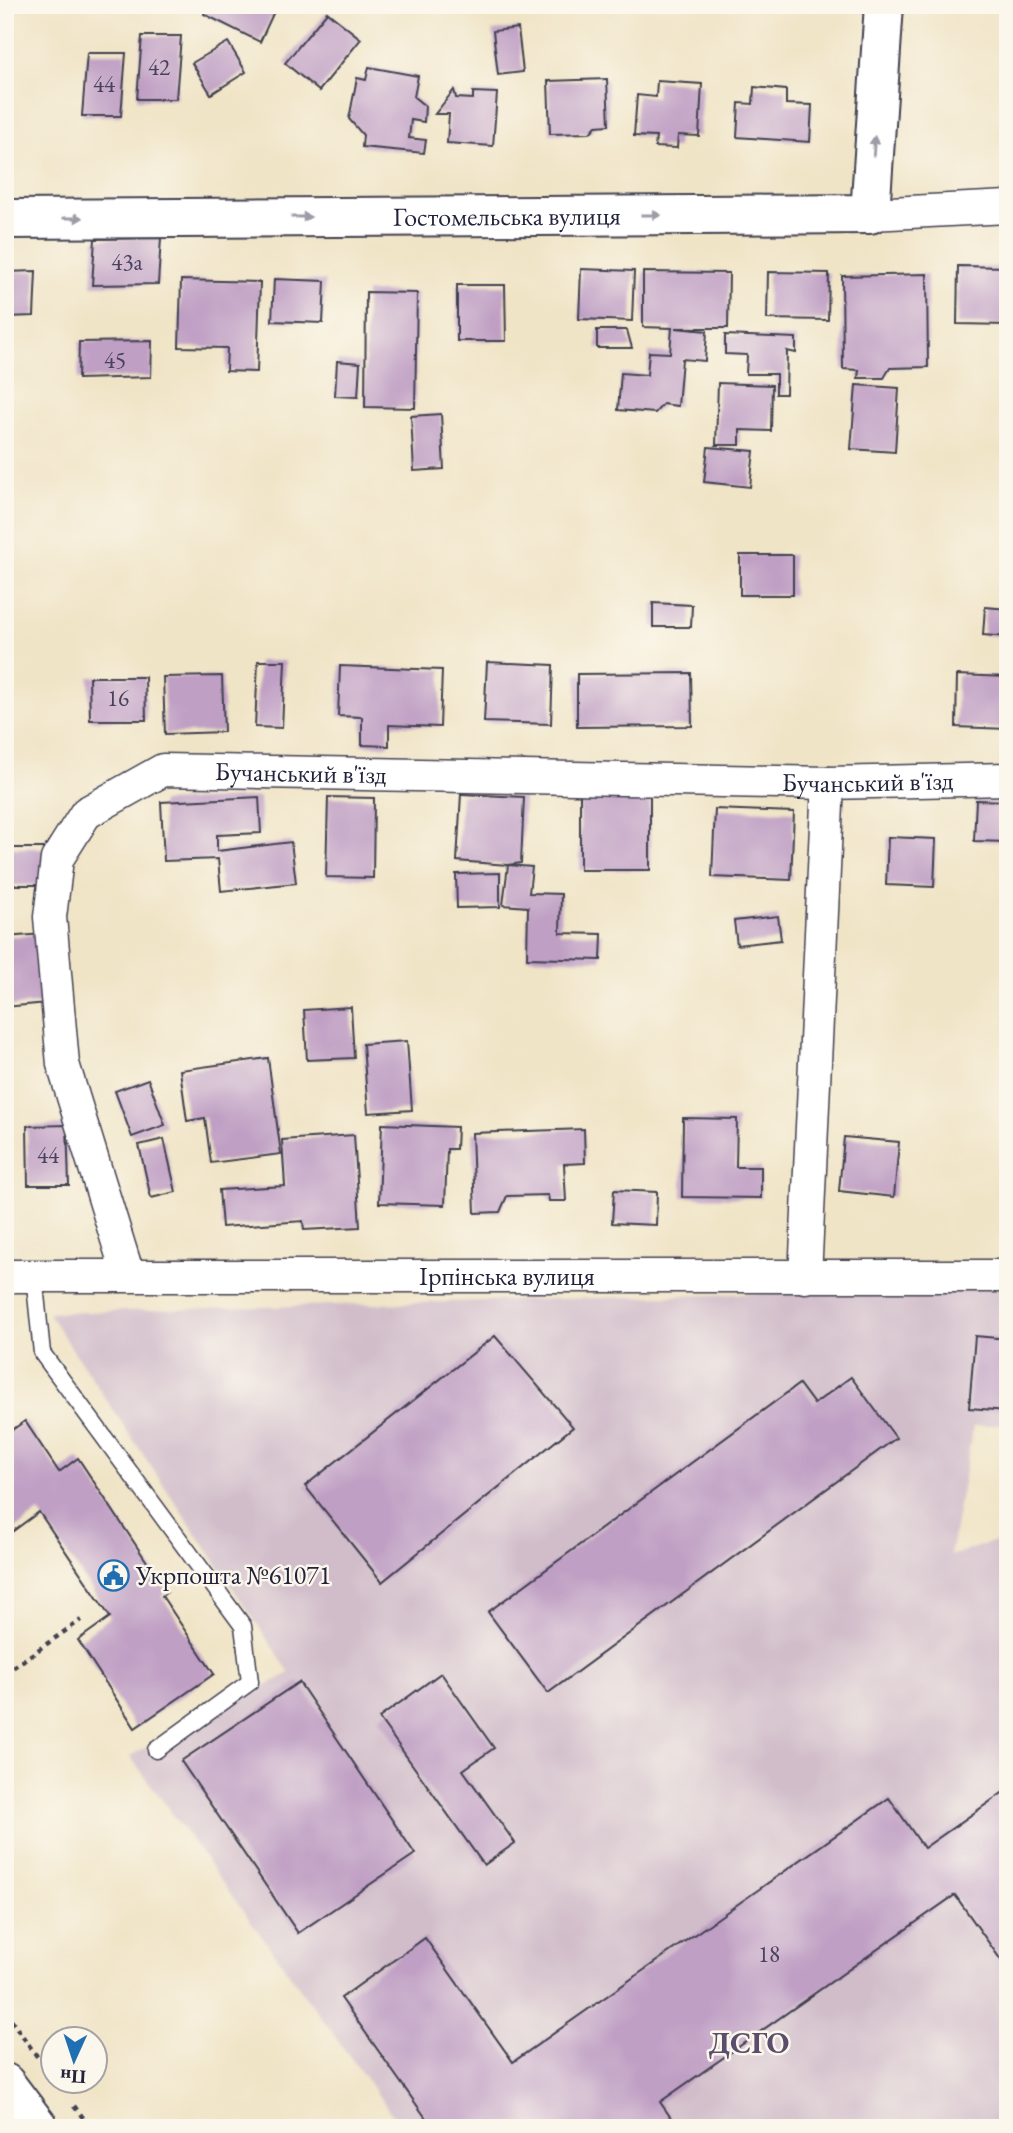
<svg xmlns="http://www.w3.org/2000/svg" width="1013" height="2133" viewBox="0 0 1013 2133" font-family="'EB Garamond',serif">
	<rect width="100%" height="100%" fill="#fbf7ec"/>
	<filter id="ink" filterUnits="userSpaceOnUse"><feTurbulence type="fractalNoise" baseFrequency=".0143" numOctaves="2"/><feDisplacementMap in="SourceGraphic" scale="14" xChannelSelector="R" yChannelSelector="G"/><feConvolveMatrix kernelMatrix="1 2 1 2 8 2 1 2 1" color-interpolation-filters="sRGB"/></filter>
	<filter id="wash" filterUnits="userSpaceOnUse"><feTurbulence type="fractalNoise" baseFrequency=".00686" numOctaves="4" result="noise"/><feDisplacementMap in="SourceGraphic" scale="28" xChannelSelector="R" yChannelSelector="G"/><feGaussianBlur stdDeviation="1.57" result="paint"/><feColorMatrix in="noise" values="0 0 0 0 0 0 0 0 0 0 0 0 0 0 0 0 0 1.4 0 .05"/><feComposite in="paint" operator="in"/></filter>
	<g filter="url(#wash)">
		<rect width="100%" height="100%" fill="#f0e4c6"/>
		<path fill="#d1bdca" d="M959 1288H1008V1424L973 1426 950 1556 1008 1537V2128H402L130 1756 290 1673 48 1313Z"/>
		<g id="blocks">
			<g fill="#bf9fc4">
				<path d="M208 5H277L260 42 204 14Z"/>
				<path d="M327 12 361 39 319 91 285 63Z"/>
				<path d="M518 28 523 72 498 75 493 31Z"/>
				<path d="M142 36H181L176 99H137Z"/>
				<path d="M228 42 246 72 211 94 192 63Z"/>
				<path d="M87 53H126L121 116H82Z"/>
				<path d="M369 67 418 76 414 97 425 106 424 122 411 120 409 138 426 140 424 153 362 147 363 135 349 119 357 78 366 80Z"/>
				<path d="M607 79 609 125 596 126 590 133 550 134 548 81Z"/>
				<path d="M657 81 702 84 699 136 678 135 677 148 655 147 656 137 634 136 637 95 656 97Z"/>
				<path d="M754 87 786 90V104L812 105 810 142 737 137 739 103 753 104Z"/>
				<path d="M454 90 456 98 473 99V92L497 93 493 146 447 143 449 114H435Z"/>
				<path d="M5 99H7L10 138H5Z"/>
				<path d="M161 238 158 284 92 285 95 239Z"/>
				<path d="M958 266 1008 267V325L957 324Z"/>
				<path d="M581 269 634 271 632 321 579 319Z"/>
				<path d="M36 271 34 316 5 317V272Z"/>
				<path d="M643 272 729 273 728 328H675L707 331 705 361 682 359 678 406 663 404 655 413 618 410 621 373 647 375 649 352 670 353 672 328 643 327Z"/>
				<path d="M768 272 829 273 828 320 767 319Z"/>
				<path d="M927 274 928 367 890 368 884 378H858L859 370 843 369 842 276Z"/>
				<path d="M274 279 325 281 323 323 272 321Z"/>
				<path d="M181 280 260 282 257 372 226 371 227 348 179 347Z"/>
				<path d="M457 285H505L506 341H457Z"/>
				<path d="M366 292 417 293 415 408 365 407Z"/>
				<path d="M597 330H627L632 348H597Z"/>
				<path d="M725 335 796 338V353L787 351 786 394H776V374H746L747 355 725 354Z"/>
				<path d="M152 341 151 377 78 379 79 342Z"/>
				<path d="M337 361 360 363 358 397 335 396Z"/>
				<path d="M718 383 772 385 771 431 740 430V445H716Z"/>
				<path d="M856 385 899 388 895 452 851 449Z"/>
				<path d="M441 414 444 469 414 471 411 416Z"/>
				<path d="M708 447 754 451 750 487 704 482Z"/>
				<rect x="740" y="555" width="53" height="40"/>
				<path d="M653 603 692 605 691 627H653Z"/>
				<path d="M985 607 1008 609V637L983 635Z"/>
				<path d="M258 661H285L282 728 255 727Z"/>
				<path d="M487 662 553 665 551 724 484 722Z"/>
				<path d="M340 666 442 670 440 727 389 725V746L362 745V717L338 716Z"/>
				<path d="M691 673 692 726 577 727V674Z"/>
				<path d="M957 675 1008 677V729L956 727Z"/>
				<path d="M222 676 224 732 165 734 163 677Z"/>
				<path d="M89 677H145L146 720H90Z"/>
				<path d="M461 794 524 797 521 863 508 865 457 861Z"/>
				<rect x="580" y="794" width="70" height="76"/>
				<path d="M259 797 261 833 217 835V851L291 842 296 883 221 891 218 859 164 861 161 802Z"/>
				<path d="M328 797 374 798 373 878 326 877Z"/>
				<path d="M976 800 1008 801V842L974 841Z"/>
				<path d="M715 809 794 812 791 880 712 877Z"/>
				<path d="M888 837 936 839 934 887 886 885Z"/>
				<rect x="5" y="848" width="41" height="37"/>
				<path d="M508 865 532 867 529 893 561 894 560 933 602 934 601 960 527 958 528 907 503 905Z"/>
				<path d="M500 873V907L457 908 456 874Z"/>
				<path d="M778 916 781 940 737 945 734 921Z"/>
				<path d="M44 934 47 1003 5 1007V937Z"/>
				<path d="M351 1007 354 1058 307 1060 304 1010Z"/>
				<path d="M407 1041 412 1110 368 1113 363 1044Z"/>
				<path d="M268 1058 281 1154 211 1163 205 1118 187 1121 180 1070Z"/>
				<path d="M148 1079 165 1125 132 1137 115 1091Z"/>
				<path d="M683 1118 737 1119 736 1167H761V1198L682 1197Z"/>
				<path d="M382 1124 457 1127 456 1149H447L445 1205 379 1203Z"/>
				<path d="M67 1125 69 1185H28L27 1126Z"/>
				<path d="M584 1129 585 1163 564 1164 566 1201H549L548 1195 507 1196 500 1212 475 1213 472 1133Z"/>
				<path d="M354 1135 360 1227 304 1230 303 1221 222 1227 219 1190 285 1186 282 1140Z"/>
				<path d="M844 1137 899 1142 894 1197 839 1191Z"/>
				<path d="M164 1139 176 1192 151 1198 139 1145Z"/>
				<path d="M614 1190 657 1192 656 1225 612 1223Z"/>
				<path d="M495 1336 573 1427 382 1582 305 1486Z"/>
				<path d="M975 1336 1008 1339V1411L969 1408Z"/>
				<path d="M851 1377 896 1438 548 1693 488 1612 799 1384 814 1404Z"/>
				<path d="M25 1421 59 1472 78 1458 167 1592 162 1596 214 1674 135 1728 78 1640 110 1617 39 1512 5 1537V1435Z"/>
				<path d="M441 1673 494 1748 463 1770 515 1843 484 1865 379 1718Z"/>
				<path d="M299 1682 415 1854 298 1933 181 1761Z"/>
				<path d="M1008 1789V1970L955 1895 660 2102 678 2128H433L341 1998 425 1938 513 2062 889 1798 924 1848Z"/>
			</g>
		</g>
	</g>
	<g filter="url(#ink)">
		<use href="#blocks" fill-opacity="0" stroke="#413f50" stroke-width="2"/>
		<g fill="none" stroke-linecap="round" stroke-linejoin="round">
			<defs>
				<path id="lane" d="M34 1275 42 1353 243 1626 250 1682 156 1750"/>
				<g id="street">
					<path d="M870 214 1008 207"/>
					<path id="s1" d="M128 1275 63 1064 50 917 57 859 86 813 163 770 828 783 1008 779"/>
					<path id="s2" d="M5 1276H1008"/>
					<path d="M805 1277 828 783"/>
				</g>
				<g id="primary">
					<path id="s3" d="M5 219 870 214 884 5"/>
					<path d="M5 2083 39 2128"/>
				</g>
			</defs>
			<use href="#lane" stroke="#413f50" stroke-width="19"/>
			<use href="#street" stroke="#413f50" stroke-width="35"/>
			<use href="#primary" stroke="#413f50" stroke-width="42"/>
			<g stroke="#413f50" stroke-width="4.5" stroke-dasharray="5 5" stroke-linecap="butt">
				<path d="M5 1673 81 1620"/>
				<path d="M5 2012 39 2059"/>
				<path d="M74 2106 91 2128"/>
			</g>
			<use href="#lane" stroke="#fff" stroke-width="16"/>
			<use href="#street" stroke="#fff" stroke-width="32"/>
			<use href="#primary" stroke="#fff" stroke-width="38"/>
		</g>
		<defs><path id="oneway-solid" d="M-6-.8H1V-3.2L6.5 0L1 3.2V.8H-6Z" transform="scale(1.75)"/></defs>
		<g fill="#9c9ca7">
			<use href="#oneway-solid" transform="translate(874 146) rotate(-86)"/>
			<use href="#oneway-solid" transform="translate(651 215)"/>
			<use href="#oneway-solid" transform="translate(301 217)"/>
			<use href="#oneway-solid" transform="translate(73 218)"/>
		</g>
	</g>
	<defs>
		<symbol id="civic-ring" viewBox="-11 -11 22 22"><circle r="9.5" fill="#fbf7ec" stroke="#1f6fb2" stroke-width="1.5"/><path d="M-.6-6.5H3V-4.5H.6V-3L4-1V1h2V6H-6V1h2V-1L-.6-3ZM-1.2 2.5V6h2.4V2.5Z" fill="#1f6fb2"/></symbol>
	</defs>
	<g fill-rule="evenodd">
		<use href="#civic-ring" x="96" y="1558" width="35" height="35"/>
	</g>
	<g text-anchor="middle" stroke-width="5" stroke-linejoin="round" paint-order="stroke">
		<g font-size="23" fill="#49415d">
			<text x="159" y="75">42</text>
			<text x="104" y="92">44</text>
			<text x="127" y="270">43а</text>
			<text x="115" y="368">45</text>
			<text x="118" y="706">16</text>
			<text x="48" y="1163">44</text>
			<text x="769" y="1962">18</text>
		</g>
		<g font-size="26" fill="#22223b" stroke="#fbf7ec">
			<text dy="9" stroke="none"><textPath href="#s3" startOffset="502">Гостомельська вулиця</textPath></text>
			<text dy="9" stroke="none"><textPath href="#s1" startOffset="707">Бучанський в'їзд</textPath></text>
			<text dy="9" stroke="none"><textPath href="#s1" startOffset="1274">Бучанський в'їзд</textPath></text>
			<text dy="9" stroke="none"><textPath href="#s2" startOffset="502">Ірпінська вулиця</textPath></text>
		</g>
		<g font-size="26" fill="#22223b" stroke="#fbf7ec" text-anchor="start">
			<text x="136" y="1584">Укрпошта №61071</text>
		</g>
		<g font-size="30" font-weight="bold" fill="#594e6b" stroke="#fbf7ec">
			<text x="749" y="2053">ДСГО</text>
		</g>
	</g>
	<rect width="1013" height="2133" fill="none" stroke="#fbf7ec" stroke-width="28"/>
	<g transform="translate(74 2060) rotate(183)"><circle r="33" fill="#fbf7ec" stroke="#a4a2a5" stroke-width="2"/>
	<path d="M0-5L12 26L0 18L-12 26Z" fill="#1f6fb2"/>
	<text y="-10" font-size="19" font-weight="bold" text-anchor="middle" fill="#22223b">Пн</text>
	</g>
</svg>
